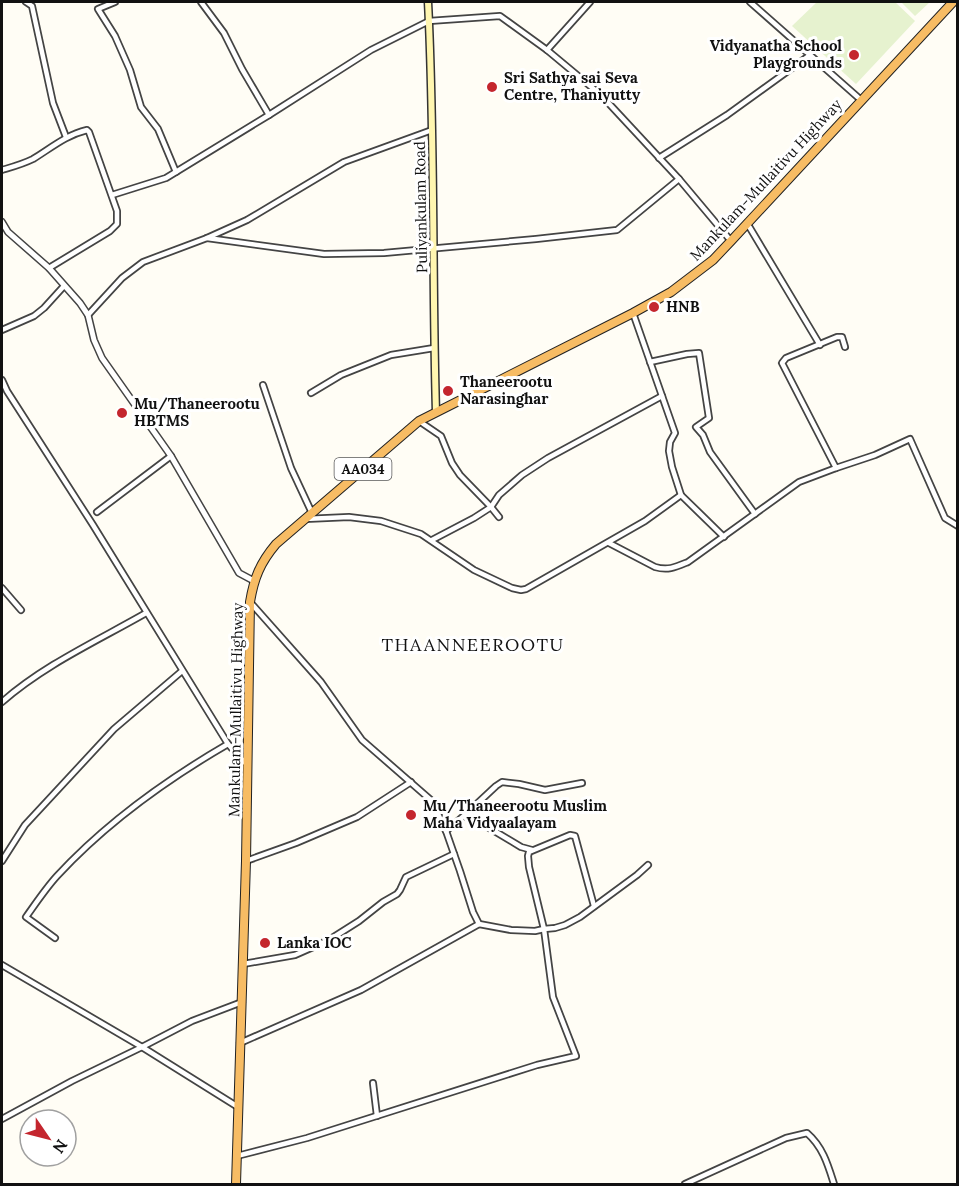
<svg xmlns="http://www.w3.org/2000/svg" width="959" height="1186" viewBox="0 0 959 1186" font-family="Lora,serif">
	<rect width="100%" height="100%" fill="#fffdf5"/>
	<g fill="#e6f2cf">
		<path d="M817 2H895L915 21 856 84 792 26Z"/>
		<path d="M901 2H930L915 16Z"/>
	</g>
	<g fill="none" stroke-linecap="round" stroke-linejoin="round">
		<defs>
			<g id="minor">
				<path d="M26 2 32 6 53 103 66 137"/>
				<path d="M115 2 98 9 115 36 130 70 141 107 158 129 176 172"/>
				<path d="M201 2 224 33 242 69 269 115"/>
				<path d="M750 2 861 100"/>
				<path d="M547 50 590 2"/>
				<path d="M659 158 727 115 810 55"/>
				<path d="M2 170C12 167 23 164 33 159 51 148 66 135 87 130L89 132 117 211V224L110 231 49 268"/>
				<path d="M112 195 166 178 269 115 371 50 429 21 500 16 547 50 601 95 679 179 731 241"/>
				<path d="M747 223 820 345"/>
				<path d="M207 238 324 254 384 253 536 239 617 230 679 179"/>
				<path d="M633 313 675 433 670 442 669 451 672 467 681 495 724 537"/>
				<path d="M88 315 122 278 143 262 207 238 247 220 344 162 432 130"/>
				<path d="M2 330 34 316 44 308 64 286"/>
				<path d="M650 362 687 354 699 353 709 418 696 427 703 435 710 452 755 514"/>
				<path d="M2 380 7 391 93 525 228 744 247 765"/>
				<path d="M263 385 291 468 312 513"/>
				<path d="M311 393 341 375 391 355 434 348"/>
				<path d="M419 421 441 436 452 463 460 475 491 507 499 517"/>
				<path d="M836 468 782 363 786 358 837 337H842L845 347"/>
				<path d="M97 512 171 456"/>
				<path d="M305 519 349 517 381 521 421 534 474 570 512 588 521 590 526 589 645 521 681 495"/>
				<path d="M432 540 474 518 491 507 499 495 522 475 548 458 662 396"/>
				<path d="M609 543 655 567C668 571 676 567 688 562L799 482 836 468 875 455 910 439 945 518 958 526"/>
				<path d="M2 588 21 610"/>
				<path d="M250 602 321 682 362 740 432 801 446 831 460 871 473 912 479 924 511 930 535 931 544 929 555 928 565 925 580 917 637 875 648 865"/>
				<path d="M2 702C44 665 97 641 146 613"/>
				<path d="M466 814 521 847 532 850"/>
				<path d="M446 831 466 814 496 786 502 782 519 784 545 790 582 783"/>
				<path d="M2 861 25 825 114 729 182 671"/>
				<path d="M246 861 296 843 357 817 411 782"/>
				<path d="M55 938 26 917C36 903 46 888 57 876 106 823 166 780 228 744"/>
				<path d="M243 964 295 955 329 940 359 921 383 902 397 894 400 890 406 877 454 854"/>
				<path d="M2 965 142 1047 238 1107"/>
				<path d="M240 1043 361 990 479 924"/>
				<path d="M373 1083 377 1116"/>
				<path d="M2 1119 72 1081 142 1047 192 1021 242 1002"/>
				<path d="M237 1156 307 1138 537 1065 576 1056 553 997 544 929 529 867 528 856 529 852 570 835 575 836 594 906"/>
				<path d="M685 1184 786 1138 807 1133C823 1147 828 1165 834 1184"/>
			</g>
			<path id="tertiary" d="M2 222 8 232 49 268 80 303 88 315 94 340 102 358 171 456 239 573 254 581"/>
			<path id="secondary" d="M428 2C435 138 432 275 436 412"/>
			<path id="trunk" d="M236 1184 246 861 250 602C254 578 260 563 276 544L419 421 633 313 671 292 713 260 731 241 953 2"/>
		</defs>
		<use href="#minor" stroke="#444" stroke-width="8"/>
		<use href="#tertiary" stroke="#444" stroke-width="8"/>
		<use href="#secondary" stroke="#333" stroke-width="9"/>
		<use href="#trunk" stroke="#222" stroke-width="10"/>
		<use href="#minor" stroke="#fff" stroke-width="4.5"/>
		<use href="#tertiary" stroke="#fff" stroke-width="5"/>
		<use href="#secondary" stroke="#fff6b0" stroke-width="6"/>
		<use href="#trunk" stroke="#f7bc64" stroke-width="8"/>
	</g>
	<g fill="#c4262e" stroke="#fff" stroke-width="2">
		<circle cx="854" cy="55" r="6"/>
		<circle cx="492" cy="87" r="6"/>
		<circle cx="654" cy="307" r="6"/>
		<circle cx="448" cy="391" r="6"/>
		<circle cx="122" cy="413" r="6"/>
		<circle cx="411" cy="815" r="6"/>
		<circle cx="265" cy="943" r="6"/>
	</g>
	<g text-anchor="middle" stroke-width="6" stroke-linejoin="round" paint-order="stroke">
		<rect fill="#fff" stroke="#585858" stroke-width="1.5" x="334.5" y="458" width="57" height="22" rx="4.5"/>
		<g font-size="14" font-weight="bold" fill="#111">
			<text x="363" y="474">AA034</text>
		</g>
		<g font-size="15" font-weight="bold" fill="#111" stroke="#fff" text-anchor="start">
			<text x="842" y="51" text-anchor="end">Vidyanatha School<tspan x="842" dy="17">Playgrounds</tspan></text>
			<text x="504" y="83">Sri Sathya sai Seva<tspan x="504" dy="17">Centre, Thaniyutty</tspan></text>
			<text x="666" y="312">HNB</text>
			<text x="460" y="387">Thaneerootu<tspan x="460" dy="17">Narasinghar</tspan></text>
			<text x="134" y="409">Mu/Thaneerootu<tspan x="134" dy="17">HBTMS</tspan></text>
			<text x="423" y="811">Mu/Thaneerootu Muslim<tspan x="423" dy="17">Maha Vidyaalayam</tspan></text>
			<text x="277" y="948">Lanka IOC</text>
		</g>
		<g font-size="15" fill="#111" stroke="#fff">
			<text transform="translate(766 180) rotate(-47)" y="5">Mankulam-Mullaitivu Highway</text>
			<text transform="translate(421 207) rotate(-91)" y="5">Puliyankulam Road</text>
			<text transform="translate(236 710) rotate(-89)" y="5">Mankulam-Mullaitivu Highway</text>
		</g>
		<g font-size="18" letter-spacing="1.5" fill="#111" stroke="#fff">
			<text x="473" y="651">THAANNEEROOTU</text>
		</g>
	</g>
	<rect width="959" height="1186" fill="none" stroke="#111111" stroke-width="6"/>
	<g transform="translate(48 1138) rotate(125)"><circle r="28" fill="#ffffff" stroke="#a0a0a0" stroke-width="1.5"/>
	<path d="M0-4.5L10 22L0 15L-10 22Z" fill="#c4262e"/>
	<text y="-9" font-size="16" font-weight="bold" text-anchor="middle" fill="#111111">N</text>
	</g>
</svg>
